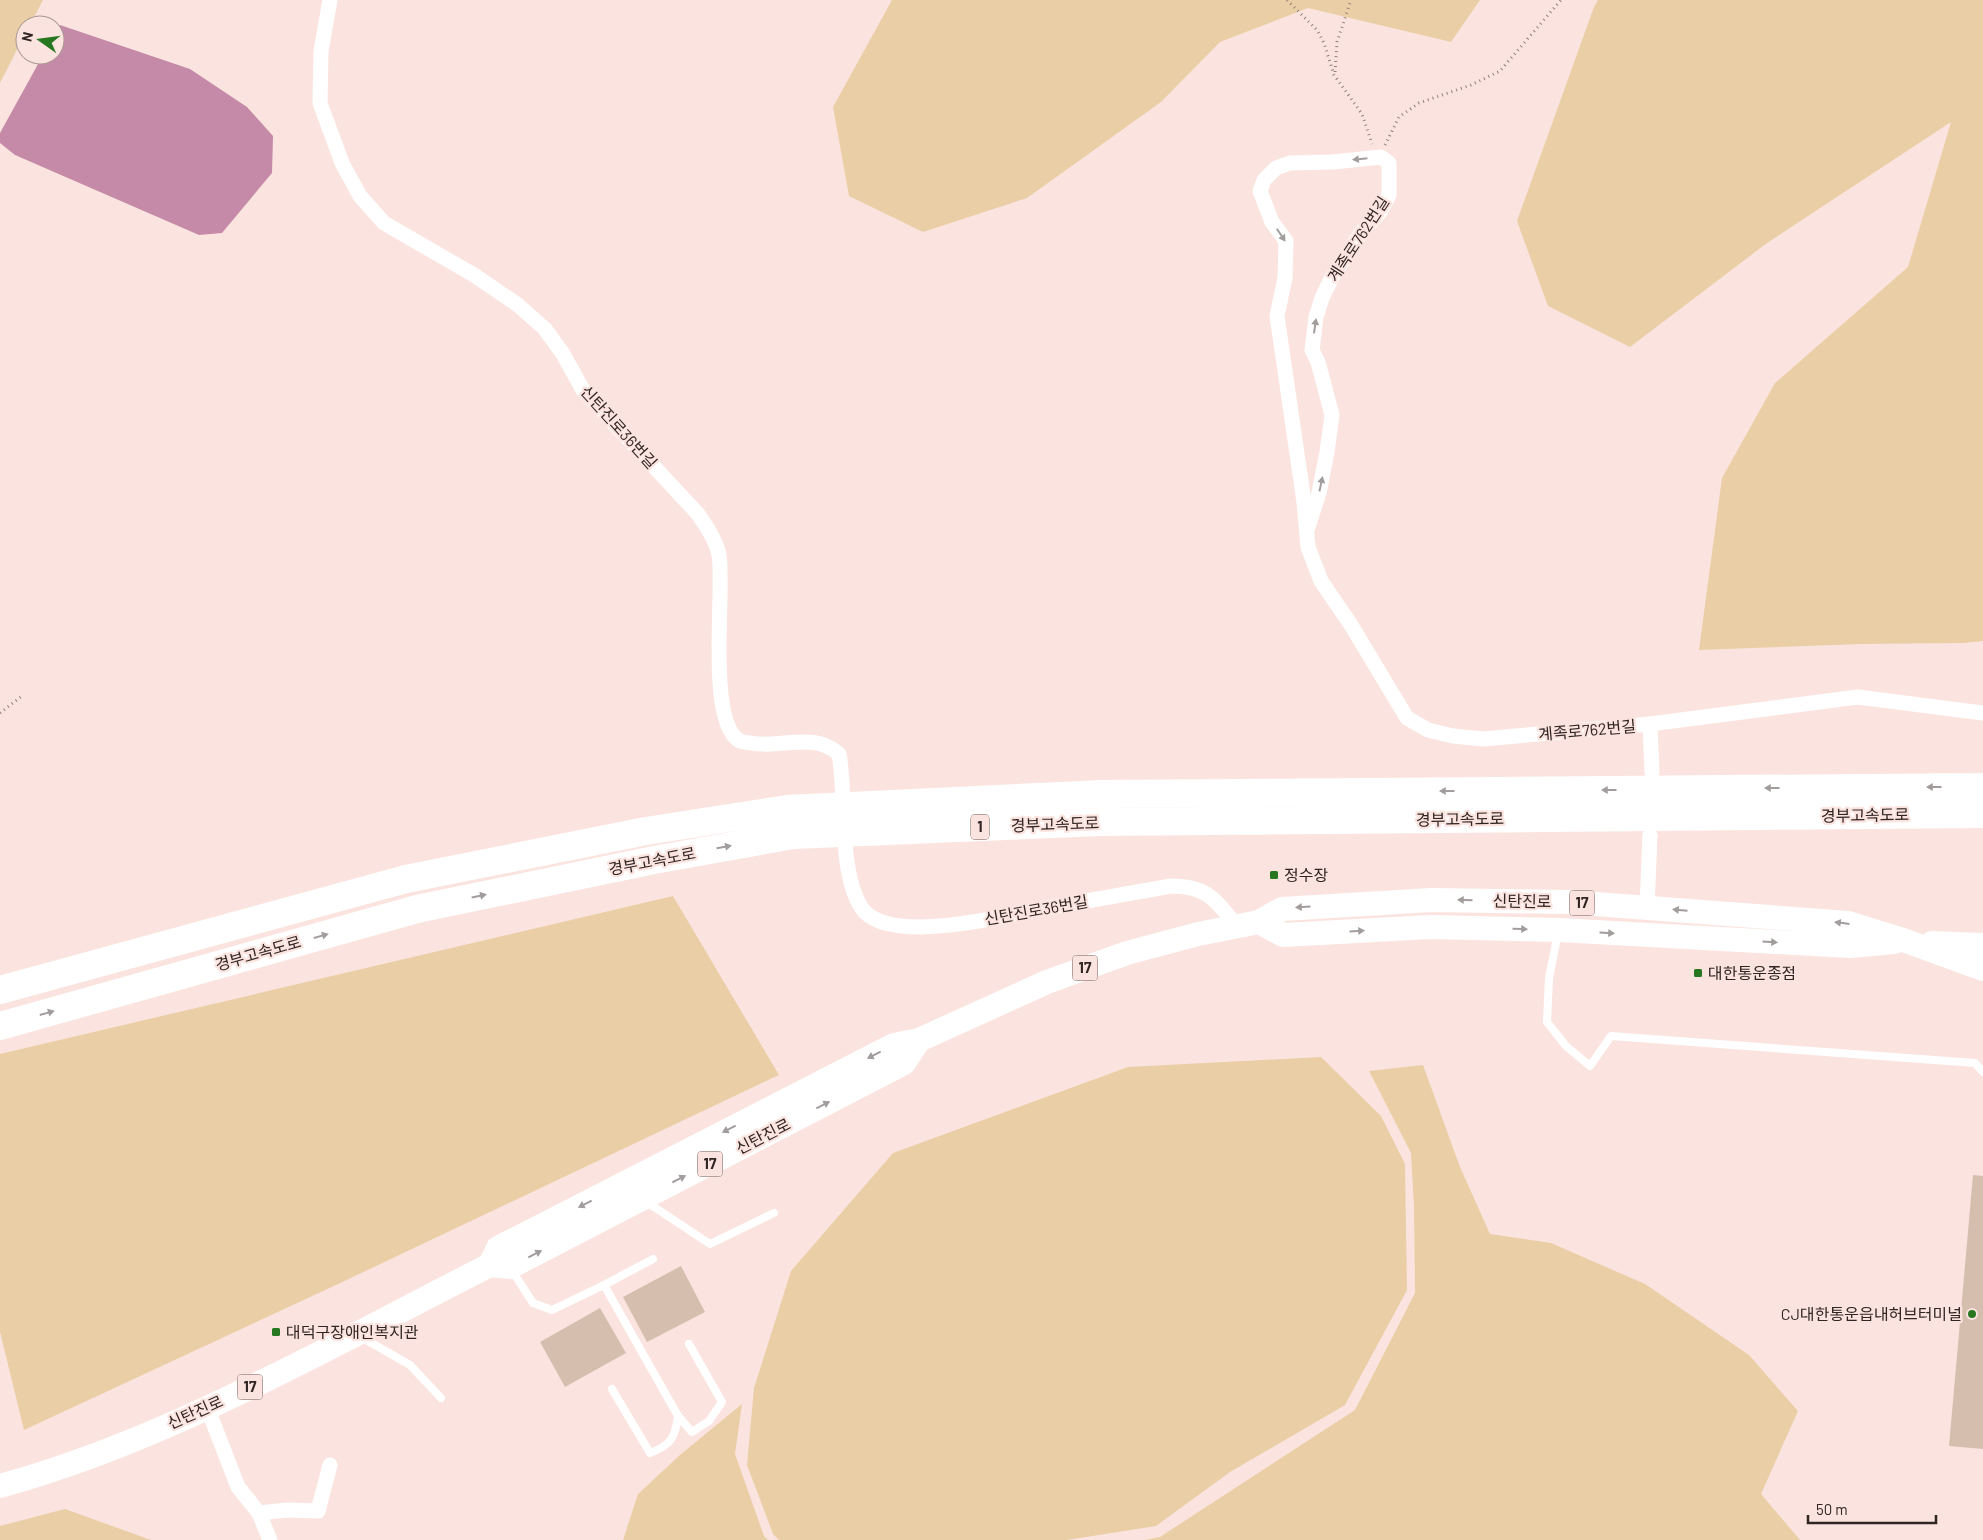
<svg xmlns="http://www.w3.org/2000/svg" width="1983" height="1540" viewBox="0 0 1983 1540" font-family="Barlow,'Noto Sans KR',sans-serif">
	<rect width="100%" height="100%" fill="#fbe4df"/>
	<g fill="#eacea6">
		<path d="M0 0H43L30 25H25V34L0 83Z"/>
		<path d="M892 0H1480L1451 42 1308 8 1220 42 1161 102 1027 198 923 232 849 196 833 107Z"/>
		<path d="M1598 0H1983V641L1964 643 1862 644 1699 650 1722 478 1775 383 1908 267 1951 122 1767 243 1630 347 1548 306 1517 221 1594 7Z"/>
		<path d="M673 896 779 1075 336 1285 24 1430 0 1332V1054Z"/>
		<path d="M1321 1057 1381 1116 1405 1164 1407 1290 1345 1405 1230 1472 1156 1526 1067 1540H779L773 1534 747 1465 754 1388 791 1271 893 1153 1128 1067Z"/>
		<path d="M1423 1065 1460 1167 1490 1234 1551 1243 1645 1284 1749 1355 1798 1411 1761 1494 1800 1540H1145L1160 1537 1355 1410 1415 1293 1414 1207 1411 1153 1369 1071Z"/>
		<path d="M742 1404 735 1454 764 1536 768 1540H623L638 1494 680 1455Z"/>
		<path d="M65 1509 151 1540H0V1526Z"/>
	</g>
	<path fill="#c58aa7" d="M60 25 190 69 247 107 273 136 272 173 222 233 199 235 15 155 0 143V133L43 55H55V34Z"/>
	<g fill="#d6beaf">
		<path d="M1973 1175 1983 1176V1449L1949 1446Z"/>
		<path d="M681 1266 705 1312 647 1342 623 1297Z"/>
		<path d="M600 1308 626 1353 565 1387 540 1342Z"/>
	</g>
	<g fill="none" stroke-linecap="round" stroke-linejoin="round">
		<g stroke="#91807d" stroke-width="3" stroke-dasharray="1 4" stroke-linecap="butt">
			<path d="M1287 0 1317 30 1324 43 1334 75 1362 114 1372 144"/>
			<path d="M1335 72 1337 42 1351 0"/>
			<path d="M1385 145 1399 117 1419 103 1471 85 1500 71 1561 0"/>
			<path d="M0 713 22 696"/>
		</g>
		<g stroke="#fff" stroke-width="8">
			<path d="M1558 933 1549 978 1547 1022 1566 1046 1590 1066 1611 1036 1975 1063 1983 1072"/>
			<path d="M645 1201 710 1244 774 1213"/>
			<path d="M511 1269 533 1303 552 1310 604 1285 678 1416C675 1438 671 1445 650 1453L612 1389"/>
			<path d="M604 1285 653 1259"/>
			<path d="M361 1337 410 1365 441 1398"/>
			<path d="M678 1416 692 1432 709 1421 722 1402 689 1344"/>
		</g>
		<g stroke="#fff" stroke-width="15">
			<path d="M330 0 321 51 320 103 342 163 360 196 384 223 474 275 518 305 545 329 563 354 583 390 698 514C706 526 716 540 719 555 725 590 706 723 740 741 743 742 748 743 751 743 782 749 814 731 839 754 847 798 838 870 861 907 872 925 901 927 920 927 959 926 998 918 1036 910 1081 902 1126 894 1171 886 1208 886 1215 900 1237 926"/>
			<path d="M1307 530 1319 493 1327 452 1332 415 1318 362 1312 350 1316 317 1322 298 1331 279 1361 233 1380 212 1389 195V163L1381 157 1333 162 1290 163 1276 168 1264 180 1260 191 1272 222 1286 241 1285 278 1277 316 1304 502 1308 547 1321 581 1351 625 1407 718 1428 730 1453 736 1483 739 1650 724 1858 697 1983 713"/>
			<path d="M1650 724 1652 772"/>
			<path d="M1647 907 1650 835"/>
			<path d="M207 1407 238 1487 259 1513 270 1540"/>
			<path d="M259 1513 287 1510 318 1511 330 1465"/>
		</g>
		<g stroke="#fff" stroke-width="24">
			<path d="M1259 922 1283 935 1430 927 1559 930 1850 946 1894 942"/>
			<path d="M1932 943 1983 945"/>
			<path d="M490 1265 498 1248 894 1045 919 1040 1047 982 1127 953 1198 934 1259 922 1282 909 1431 900 1569 902 1848 923 1906 941 1983 969"/>
			<path d="M0 1486C171 1439 332 1345 490 1265L510 1267 904 1063 919 1040"/>
		</g>
		<g stroke="#fff" stroke-width="28">
			<path d="M0 990 406 879 646 831 787 809 1101 794 1983 787"/>
			<path d="M0 1026 417 909 654 860 793 835 1100 822 1983 814"/>
		</g>
	</g>
	<defs><path id="oneway-solid" d="M-6-.8H1V-3.2L6.5 0L1 3.2V.8H-6Z" transform="scale(1.25)"/></defs>
	<g fill="#a29d9c">
		<use href="#oneway-solid" transform="translate(1360 159) rotate(174)"/>
		<use href="#oneway-solid" transform="translate(1281 235) rotate(56)"/>
		<use href="#oneway-solid" transform="translate(1315 326) rotate(-82)"/>
		<use href="#oneway-solid" transform="translate(1321 484) rotate(-78)"/>
		<use href="#oneway-solid" transform="translate(1934 787) rotate(180)"/>
		<use href="#oneway-solid" transform="translate(1772 788) rotate(180)"/>
		<use href="#oneway-solid" transform="translate(1609 790) rotate(180)"/>
		<use href="#oneway-solid" transform="translate(1447 791) rotate(180)"/>
		<use href="#oneway-solid" transform="translate(724 847) rotate(-10)"/>
		<use href="#oneway-solid" transform="translate(479 896) rotate(-12)"/>
		<use href="#oneway-solid" transform="translate(1465 900) rotate(-179)"/>
		<use href="#oneway-solid" transform="translate(1303 907) rotate(177)"/>
		<use href="#oneway-solid" transform="translate(1680 910) rotate(-175)"/>
		<use href="#oneway-solid" transform="translate(1842 923) rotate(-173)"/>
		<use href="#oneway-solid" transform="translate(1520 929) rotate(1)"/>
		<use href="#oneway-solid" transform="translate(1357 931) rotate(-3)"/>
		<use href="#oneway-solid" transform="translate(1607 933) rotate(3)"/>
		<use href="#oneway-solid" transform="translate(321 936) rotate(-16)"/>
		<use href="#oneway-solid" transform="translate(1770 942) rotate(3)"/>
		<use href="#oneway-solid" transform="translate(47 1013) rotate(-16)"/>
		<use href="#oneway-solid" transform="translate(874 1055) rotate(153)"/>
		<use href="#oneway-solid" transform="translate(823 1105) rotate(-27)"/>
		<use href="#oneway-solid" transform="translate(729 1129) rotate(153)"/>
		<use href="#oneway-solid" transform="translate(679 1179) rotate(-27)"/>
		<use href="#oneway-solid" transform="translate(585 1204) rotate(153)"/>
		<use href="#oneway-solid" transform="translate(535 1254) rotate(-27)"/>
	</g>
	<g fill="#277721" stroke="#fbe4df" stroke-width="2">
		<rect x="1269" y="870" width="10" height="10" rx="2.5"/>
		<rect x="1693" y="968" width="10" height="10" rx="2.5"/>
		<circle cx="1972" cy="1314" r="5"/>
		<rect x="271" y="1327" width="10" height="10" rx="2.5"/>
	</g>
	<g text-anchor="middle" stroke-width="4.5" stroke-linejoin="round" paint-order="stroke">
		<g fill="#fbe4df" stroke="#6d5e5b" stroke-width="1">
			<rect x="971" y="814.5" width="18" height="25" rx="4"/>
			<rect x="1569.5" y="890.5" width="25" height="25" rx="4"/>
			<rect x="1072.5" y="955.5" width="25" height="25" rx="4"/>
			<rect x="697.5" y="1151.5" width="25" height="25" rx="4"/>
			<rect x="237.5" y="1374.5" width="25" height="25" rx="4"/>
		</g>
		<g font-size="15" font-weight="bold" fill="#302523">
			<text x="980" y="832">1</text>
			<text x="1582" y="908">17</text>
			<text x="1085" y="973">17</text>
			<text x="710" y="1169">17</text>
			<text x="250" y="1392">17</text>
		</g>
		<g font-size="16" fill="#302523" stroke="#fbe4df">
			<text transform="translate(1358 239) rotate(-57)" y="6">계족로762번길</text>
			<text transform="translate(619 427) rotate(48)" y="6">신탄진로36번길</text>
			<text transform="translate(1587 730) rotate(-5)" y="6">계족로762번길</text>
			<text transform="translate(1865 815) rotate(-1)" y="6">경부고속도로</text>
			<text transform="translate(1460 819) rotate(-1)" y="6">경부고속도로</text>
			<text transform="translate(1055 824) rotate(-2)" y="6">경부고속도로</text>
			<text transform="translate(652 861) rotate(-11)" y="6">경부고속도로</text>
			<text transform="translate(1522 901) rotate(1)" y="6">신탄진로</text>
			<text transform="translate(1036 910) rotate(-10)" y="6">신탄진로36번길</text>
			<text transform="translate(258 953) rotate(-16)" y="6">경부고속도로</text>
			<text transform="translate(763 1136) rotate(-27)" y="6">신탄진로</text>
			<text transform="translate(195 1412) rotate(-24)" y="6">신탄진로</text>
		</g>
		<g font-size="16" fill="#302523" stroke="#fbe4df" text-anchor="start">
			<text x="1284" y="881">정수장</text>
			<text x="1708" y="979">대한통운종점</text>
			<text x="1962" y="1320" text-anchor="end">CJ대한통운읍내허브터미널</text>
			<text x="286" y="1338">대덕구장애인복지관</text>
		</g>
	</g>
	<g transform="translate(40 40) rotate(284)"><circle r="24" fill="#fbe4df" stroke="#aa9894"/>
	<path d="M0-4L9 19L0 12L-9 19Z" fill="#277721"/>
	<text y="-8" font-size="14" font-weight="bold" text-anchor="middle" fill="#302523">N</text>
	</g>
	<path d="M1808 1515v8h128v-8" fill="none" stroke="#302523" stroke-width="2.5"/>
	<text x="1816" y="1515" font-size="15" fill="#302523" stroke="#fbe4df" stroke-width="4" paint-order="stroke">50 m</text>
</svg>
